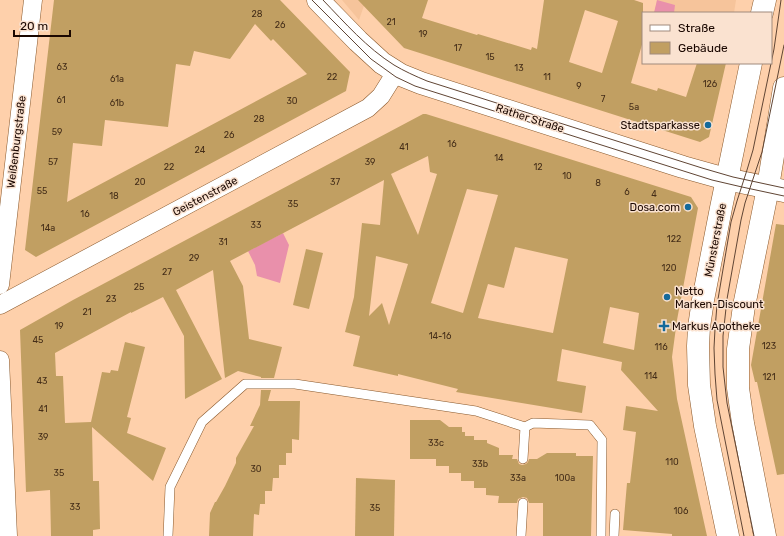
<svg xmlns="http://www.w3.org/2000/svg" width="784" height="536" viewBox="0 0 784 536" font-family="Rubik,sans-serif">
	<rect width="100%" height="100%" fill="#fed0ab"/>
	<g fill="#f6c49b">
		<path d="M342 0H366L359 20Z"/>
		<path d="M657 0H736L734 13H654Z"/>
	</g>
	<g fill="#e990ab">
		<path d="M657 0 675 5 674 13H654Z"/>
		<path d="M283 233 289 245 280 283 257 276 255 265 248 251Z"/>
	</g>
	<g fill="#c19f62" fill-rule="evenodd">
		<path d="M54 0H280L350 72 346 91 36 257 25 250ZM255 24 271 41 273 39 307 74 67 202 73 143 102 146 105 120 168 127 176 64 190 66 194 51 230 59Z"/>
		<path d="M358 0H428L422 18 477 35 478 34 531 50 532 47 537 49 544 0H634L643 3V41L631 83 657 91 658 88 686 97 697 63H726L709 137 700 142 404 48ZM585 10 618 21 602 73 569 62Z"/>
		<path d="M423 114H426L691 197 698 208 677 320 672 357 677 399 707 536H672V534L623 530 627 483H630L636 432 623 430 626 406 658 411 621 370 622 362 562 349 557 381 586 386 582 413 456 392 458 389 398 374V376L353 366 360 336 345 332 354 297 362 223 380 225 384 180 230 261 243 286 249 339 282 347 274 378H261V377L238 371 225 378 213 270 176 290 222 379 185 399 184 336 163 297 131 313V312L55 353 56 376H63L65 423 91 422 102 372 110 373 111 370 118 371 125 342 145 347 127 417 131 418 127 433 166 448 153 481 92 427 93 481H99L100 529 93 530V536H51L50 490 26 492 20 330 73 300ZM428 156 430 172 437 174 418 235 391 174ZM467 189 498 195 463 313 431 303ZM515 247 568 259 553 333 478 318 488 284 504 288ZM376 256 408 264 389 325 382 303 369 316ZM610 307 639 313 634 350 603 343Z"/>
		<path d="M776 224 784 225V474L777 475 757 382H755L751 365Z"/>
		<path d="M306 249 323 253 309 309 293 305Z"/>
		<path d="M261 390H271L268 401H300L299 440 292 439V453H286V465H279V478H273L272 491H265V504H260L259 515 254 514 253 536H209L210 513 215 502H216L225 486 236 463V458L254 426H250L260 405Z"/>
		<path d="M410 420H440L449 427H462V432H465V436H474V440H487V443L499 448V455H513L512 459H517L519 464 522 465 526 464 528 462 529 459H537L547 453H576V456H593L591 536H543V503H529L527 498 523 497 518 499 517 503H498L499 496 486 495V488H474V481H461V473H449V466H436V459H410Z"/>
		<path d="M356 478 395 480 394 536H355Z"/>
	</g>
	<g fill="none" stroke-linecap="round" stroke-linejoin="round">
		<defs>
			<g id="lane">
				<path d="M523 459 525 427"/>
				<path d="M168 536 170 487 202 422 245 384H295L476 411 525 427 533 423 590 425 602 440 601 536"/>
				<path d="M521 536 523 503"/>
				<path d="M614 536 615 514"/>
			</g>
			<g id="street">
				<path d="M0 285 33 0"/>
				<path d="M0 305 368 108 381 96 396 72"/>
				<path d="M0 360 8 536"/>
			</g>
			<g id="secondary">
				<path d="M318 0 358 41 382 63 401 75 421 83 683 167 726 179 784 191"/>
				<path d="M762 13 765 0"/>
				<path d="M728 536 705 426 699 385 698 346 699 327 703 300 721 208 751 63"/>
				<path d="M765 536 743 423 738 388V349L744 306 767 193 784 88"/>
			</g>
		</defs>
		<use href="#lane" stroke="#89582b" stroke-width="10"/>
		<use href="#street" stroke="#89582b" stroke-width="19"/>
		<use href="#secondary" stroke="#89582b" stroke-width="23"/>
		<use href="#lane" stroke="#fff" stroke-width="9"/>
		<use href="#street" stroke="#fff" stroke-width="18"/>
		<use href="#secondary" stroke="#fff" stroke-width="22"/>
		<g stroke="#604534" stroke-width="1">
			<path d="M312 0 371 59 396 77 415 86 712 180 742 187 784 196"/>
			<path d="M323 0C345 23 367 48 394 65 404 71 415 76 427 81L702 168 733 177 784 188"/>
			<path d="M744 536 717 400 715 374 714 348 715 329 717 305 731 222 737 201 747 170 753 150 774 49 781 0"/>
			<path d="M754 536 727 403 723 367V336L727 299 741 220 745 203 762 152 784 45"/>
		</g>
	</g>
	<g fill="#156a9b" stroke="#fae2d0" stroke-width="1.5">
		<circle cx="708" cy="125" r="4"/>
		<circle cx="688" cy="207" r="4"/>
		<circle cx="667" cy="297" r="4"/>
		<path d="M662 320h4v4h4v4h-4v4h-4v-4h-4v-4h4z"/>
	</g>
	<g text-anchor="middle" stroke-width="3" stroke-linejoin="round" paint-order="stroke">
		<g font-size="9" fill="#442d18">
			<text x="257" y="17">28</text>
			<text x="391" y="25">21</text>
			<text x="280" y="28">26</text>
			<text x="423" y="37">19</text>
			<text x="458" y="51">17</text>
			<text x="490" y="60">15</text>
			<text x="62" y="70">63</text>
			<text x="519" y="71">13</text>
			<text x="332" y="80">22</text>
			<text x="547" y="80">11</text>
			<text x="117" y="82">61a</text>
			<text x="710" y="87">126</text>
			<text x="579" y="89">9</text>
			<text x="603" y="102">7</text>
			<text x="61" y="103">61</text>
			<text x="292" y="104">30</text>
			<text x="117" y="106">61b</text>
			<text x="634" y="110">5a</text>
			<text x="259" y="122">28</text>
			<text x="57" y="135">59</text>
			<text x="229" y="138">26</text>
			<text x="452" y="147">16</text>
			<text x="404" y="150">41</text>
			<text x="200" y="153">24</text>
			<text x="499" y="161">14</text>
			<text x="53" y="165">57</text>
			<text x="370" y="165">39</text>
			<text x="169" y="170">22</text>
			<text x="538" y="170">12</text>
			<text x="567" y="179">10</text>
			<text x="140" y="185">20</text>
			<text x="335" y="185">37</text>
			<text x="598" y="186">8</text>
			<text x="42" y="194">55</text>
			<text x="627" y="195">6</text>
			<text x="654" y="197">4</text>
			<text x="114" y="199">18</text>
			<text x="293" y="207">35</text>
			<text x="85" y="217">16</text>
			<text x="256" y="228">33</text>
			<text x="48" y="231">14a</text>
			<text x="674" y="242">122</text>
			<text x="223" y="245">31</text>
			<text x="194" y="261">29</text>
			<text x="669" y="271">120</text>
			<text x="167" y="275">27</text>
			<text x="139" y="290">25</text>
			<text x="111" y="302">23</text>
			<text x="87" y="315">21</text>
			<text x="59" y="329">19</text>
			<text x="440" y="339">14-16</text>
			<text x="38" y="343">45</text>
			<text x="769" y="349">123</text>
			<text x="661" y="350">116</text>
			<text x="651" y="379">114</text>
			<text x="769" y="380">121</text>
			<text x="42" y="384">43</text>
			<text x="43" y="412">41</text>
			<text x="43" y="440">39</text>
			<text x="436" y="446">33c</text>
			<text x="672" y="465">110</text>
			<text x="480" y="467">33b</text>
			<text x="256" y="472">30</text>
			<text x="59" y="476">35</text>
			<text x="518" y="481">33a</text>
			<text x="565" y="481">100a</text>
			<text x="75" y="510">33</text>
			<text x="375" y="511">35</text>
			<text x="681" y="514">106</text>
		</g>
		<g font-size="11" fill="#1a0700" stroke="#fae2d0">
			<text transform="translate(530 118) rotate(18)" y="4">Rather Straße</text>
			<text transform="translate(16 142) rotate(-83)" y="4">Weißenburgstraße</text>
			<text transform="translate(205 196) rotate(-28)" y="4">Geistenstraße</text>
			<text transform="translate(715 240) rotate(-79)" y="4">Münsterstraße</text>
		</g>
		<g font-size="11" fill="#1a0700" stroke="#fae2d0" text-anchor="end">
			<text x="700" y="129">Stadtsparkasse</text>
			<text x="680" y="211">Dosa.com</text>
			<text x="675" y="295" text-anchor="start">Netto<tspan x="675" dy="13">Marken-Discount</tspan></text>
			<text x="672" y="330" text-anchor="start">Markus Apotheke</text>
		</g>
	</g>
	<rect x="642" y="12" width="130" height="52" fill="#fae2d0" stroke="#a08a7d"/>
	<rect x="650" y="25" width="20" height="6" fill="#ffffff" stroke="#a08a7d"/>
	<text x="678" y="32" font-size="12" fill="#1a0700">Straße</text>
	<rect x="650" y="42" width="20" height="12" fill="#c19f62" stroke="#a08a7d"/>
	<text x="678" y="52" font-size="12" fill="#1a0700">Gebäude</text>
	<path d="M14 30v6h56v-6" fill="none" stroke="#1a0700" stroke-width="2"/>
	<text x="20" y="30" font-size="12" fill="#1a0700" stroke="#fae2d0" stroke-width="3" paint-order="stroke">20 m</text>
</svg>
